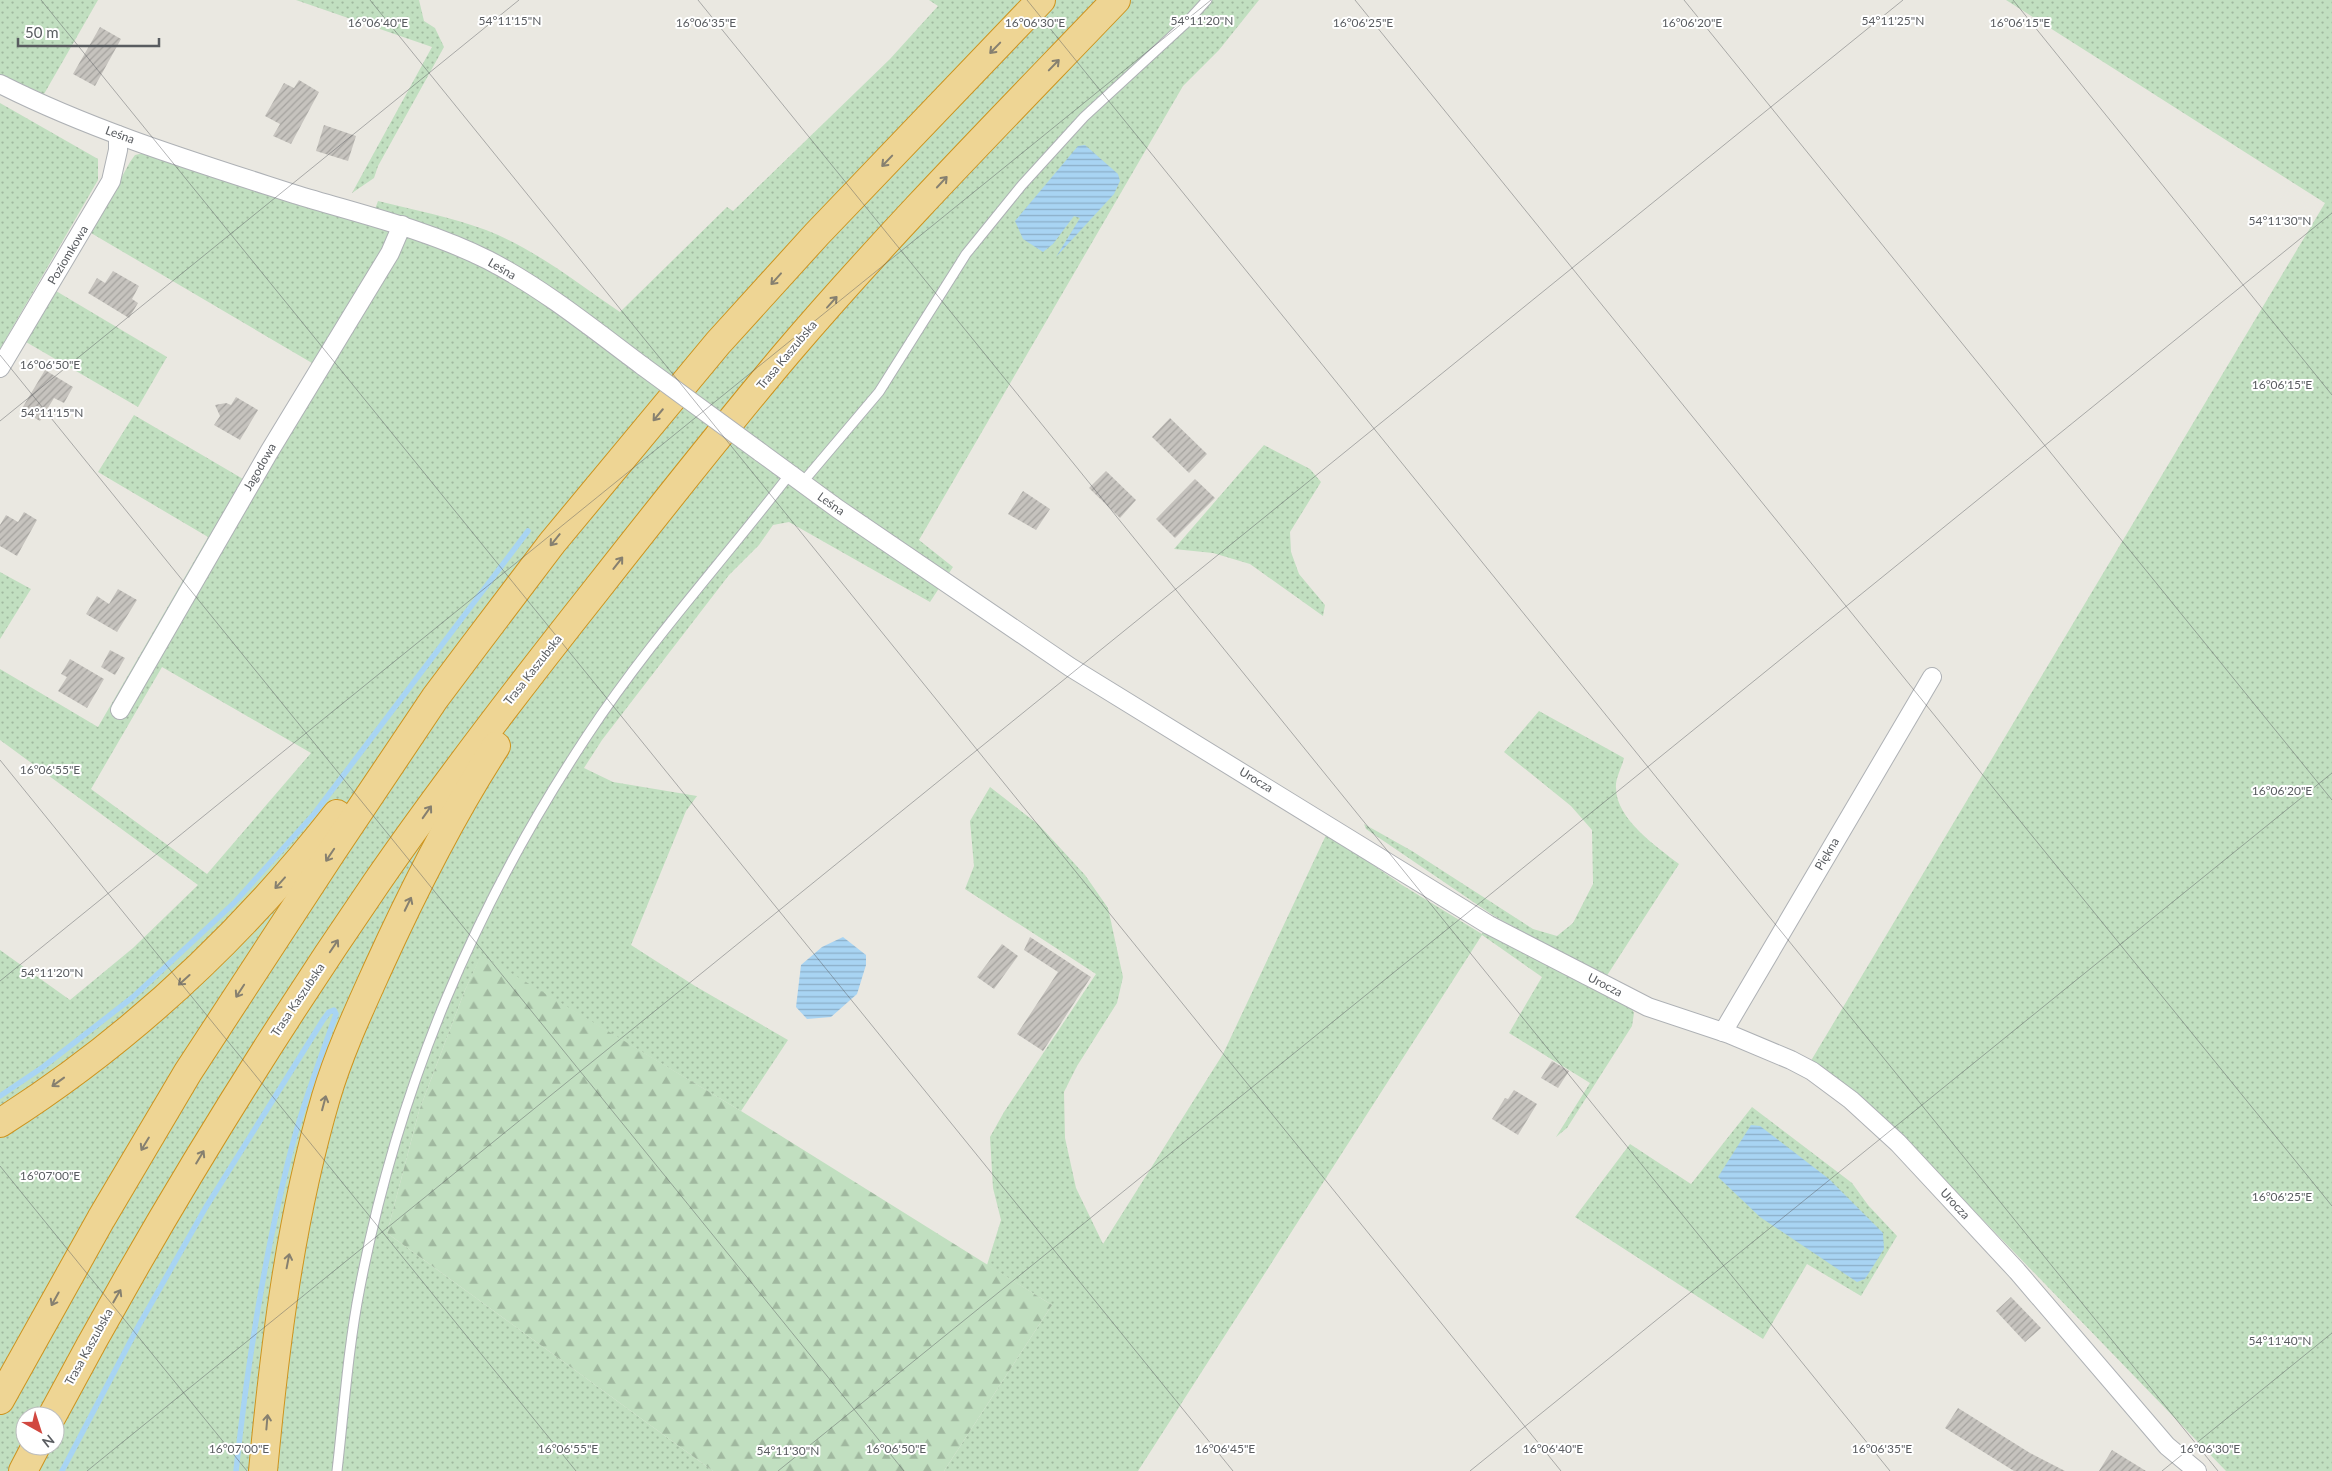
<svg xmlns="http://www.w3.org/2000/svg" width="2332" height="1471" viewBox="0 0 2332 1471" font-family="Lato,sans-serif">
	<defs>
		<pattern id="grass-dots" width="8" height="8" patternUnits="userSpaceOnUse" patternTransform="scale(1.25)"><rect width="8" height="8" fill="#c1dfc0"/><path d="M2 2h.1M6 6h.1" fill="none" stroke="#a0b89f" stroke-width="1.8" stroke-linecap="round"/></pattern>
		<pattern id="forest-firs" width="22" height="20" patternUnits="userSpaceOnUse" patternTransform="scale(1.25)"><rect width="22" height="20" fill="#c1dfc0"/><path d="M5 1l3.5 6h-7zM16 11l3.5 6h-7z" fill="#a0b89f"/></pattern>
		<pattern id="water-rules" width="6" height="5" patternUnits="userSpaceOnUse" patternTransform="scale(1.25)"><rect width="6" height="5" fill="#a8d4f3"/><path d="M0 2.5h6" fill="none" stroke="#8cafc8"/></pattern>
		<pattern id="building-hatch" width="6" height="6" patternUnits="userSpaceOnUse" patternTransform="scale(1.25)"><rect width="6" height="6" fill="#c6c3be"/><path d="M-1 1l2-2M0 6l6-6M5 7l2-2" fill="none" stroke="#a4a29e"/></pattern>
	</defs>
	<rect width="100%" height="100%" fill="#eae8e1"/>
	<g fill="url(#grass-dots)" fill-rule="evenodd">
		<path d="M0 0H98L44 94 0 75Z"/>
		<path d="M296 0H419L424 21 435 28 444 47 378 166 374 178 352 193 432 47Z"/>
		<path d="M929 0H1259L1219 50 1183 86 919 540 953 567 930 602 789 522 773 525 759 545 729 575 602 740 584 768 613 782 697 796 686 811 631 945 695 986 788 1040 741 1111 481 956 465 990 419 1111 387 1233 713 1471H0V950L70 1000 133 948 198 885 0 740V669L98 727 208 537 98 472 134 415 243 479 312 363 91 233 130 162 135 155 149 152 370 223 378 201C414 210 451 217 486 230 535 249 577 283 620 312L727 207 733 211 890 59 938 6ZM162 667 311 753 207 874 91 789ZM25 1416H55V1446H25Z"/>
		<path d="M2006 0H2332V1471H2226L1894 1128C1867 1103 1842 1081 1809 1064L2325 203Z"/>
		<path d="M0 103 98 159V180L0 349Z"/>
		<path d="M56 291 167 357 138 407 26 342Z"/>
		<path d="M1264 445 1310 469 1321 482 1290 532 1291 552 1299 574 1325 605 1323 616 1250 564 1213 553 1174 549Z"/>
		<path d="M0 572 31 589 0 639Z"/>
		<path d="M1539 711 1624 758C1622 767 1615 779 1616 788 1616 819 1657 847 1679 864L1606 977 1494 916 1366 829 1364 824 1412 851 1533 929 1557 936 1573 923 1593 884 1592 830 1571 806 1504 752Z"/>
		<path d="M990 787 1039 825 1085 875 1108 908 1123 977 1117 1003 1077 1066 1064 1092 1065 1138 1076 1188 1103 1244 1223 1054 1327 833 1402 885 1482 934 1485 928 1629 1003 1634 1013 1632 1026 1567 1128 1556 1137 1590 1083 1509 1033 1542 977 1482 935 1138 1471H944L1052 1305 987 1265 1001 1220 993 1188 990 1137 1004 1112 1096 974 965 889 974 866 970 821Z"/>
		<path d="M1752 1107 1852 1183 1868 1205 1897 1236 1861 1296 1807 1264 1763 1339 1575 1217 1630 1144 1691 1184Z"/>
	</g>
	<path fill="url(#forest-firs)" d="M481 955 741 1111 1052 1305 944 1471H713L387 1233 419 1111 465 990Z"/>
	<g fill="url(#water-rules)">
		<path d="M1085 145 1118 174 1120 181 1114 194 1056 257 1080 218 1074 216 1053 244 1043 252 1023 239 1015 221 1078 146Z"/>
		<path d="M843 937 866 955V965L857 994 831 1017 807 1019 796 1007 801 965 822 947Z"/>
		<path d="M1751 1125 1760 1126 1829 1179 1883 1233 1884 1249 1865 1279 1857 1282 1760 1217 1718 1177Z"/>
	</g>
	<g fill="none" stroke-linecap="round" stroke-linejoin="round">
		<g stroke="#a8d4f3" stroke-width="5.5">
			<path d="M0 1096 43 1067 133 997 234 903 314 814 528 531"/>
			<path d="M62 1471 139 1325 206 1207 323 1020 329 1012 334 1010 336 1014C319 1063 300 1112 288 1162 263 1263 247 1367 236 1471"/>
		</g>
	</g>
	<g fill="url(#building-hatch)">
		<path d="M100 27 121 39 95 86 73 74Z"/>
		<path d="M299 80 319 92 291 144 273 136 280 124 265 116 284 83 294 88Z"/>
		<path d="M324 125 356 136 348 161 316 151Z"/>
		<path d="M113 271 139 286 132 299 138 303 129 318 88 293 97 278 105 283Z"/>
		<path d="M45 370 73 387 64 403 54 398 40 421 21 410Z"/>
		<path d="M236 397 258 410 240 440 214 425 220 416 215 405 226 403 231 405Z"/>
		<path d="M1170 418 1207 454 1189 473 1152 437Z"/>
		<path d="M1106 471 1136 500 1120 518 1089 488Z"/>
		<path d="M1195 479 1215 498 1175 538 1156 519Z"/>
		<path d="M1023 491 1050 509 1036 530 1008 514Z"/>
		<path d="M24 512 37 520 17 556 0 546V525L6 515 18 522Z"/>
		<path d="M118 589 137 600 117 632 86 614 97 596 109 604Z"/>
		<path d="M110 650 125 658 115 675 101 667Z"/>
		<path d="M70 659 104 679 87 708 58 691 67 677 61 674Z"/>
		<path d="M1030 937 1091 977 1043 1051 1017 1034 1058 972 1024 950Z"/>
		<path d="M1002 944 1018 956 994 989 977 977Z"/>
		<path d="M1552 1061 1569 1071 1558 1088 1541 1078Z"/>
		<path d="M1514 1090 1537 1104 1518 1135 1492 1119 1505 1098 1508 1099Z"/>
		<path d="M2011 1297 2041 1328 2025 1342 1996 1311Z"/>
		<path d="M1958 1408 2030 1453 2065 1471H2014L1945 1428Z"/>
		<path d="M2112 1450 2146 1471H2099Z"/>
	</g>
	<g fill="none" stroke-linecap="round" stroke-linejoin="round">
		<defs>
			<g id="lane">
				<path d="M802 483 879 392 966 254 1022 185 1084 117 1185 24 1207 0"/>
				<path d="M337 1471C344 1410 348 1348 360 1287 399 1085 474 907 587 736 648 643 723 561 790 474"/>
			</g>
			<g id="street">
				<path d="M0 84C93 131 195 162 294 194 359 214 426 229 488 260 544 289 593 329 644 367"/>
				<path d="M0 368 111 181 118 150V135"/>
				<path d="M760 452 838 509 1070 667 1489 925 1648 1007 1729 1034 1791 1060 1812 1071 1851 1100 1898 1143 2017 1271 2167 1446 2197 1471"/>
				<path d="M120 710 269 452 390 253 402 225"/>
				<path d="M1723 1032 1932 677"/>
			</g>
			<g id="highway">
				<path d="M0 1123C129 1041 243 934 337 814"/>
				<path d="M0 1400 101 1219 188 1072 331 853 435 698 474 646 552 543 718 343 817 234 1041 0"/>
				<path d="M52 1416C150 1232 259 1054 377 882 446 782 521 685 597 589 659 510 722 430 787 353 891 231 1005 116 1116 0"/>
				<path d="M23 1471 36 1446"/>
				<path d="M263 1471C275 1344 290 1220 326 1097 339 1053 359 1010 378 968 413 891 450 817 496 746"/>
			</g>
		</defs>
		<use href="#lane" stroke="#aeb1b5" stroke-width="11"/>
		<use href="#street" stroke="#aeb1b5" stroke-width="20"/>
		<use href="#highway" stroke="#ce931d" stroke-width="30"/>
		<use href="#lane" stroke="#fff" stroke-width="9"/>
		<use href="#street" stroke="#fff" stroke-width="18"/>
		<use href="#highway" stroke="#eed594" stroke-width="28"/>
		<defs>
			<path id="street-bridge" d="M644 367 760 452"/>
		</defs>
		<use href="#street-bridge" stroke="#aeb1b5" stroke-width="20" stroke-linecap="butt"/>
		<use href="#street-bridge" stroke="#fff" stroke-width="18"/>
	</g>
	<defs><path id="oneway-shaft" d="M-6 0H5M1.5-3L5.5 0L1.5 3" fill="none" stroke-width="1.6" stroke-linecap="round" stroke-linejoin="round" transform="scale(1.25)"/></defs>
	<g stroke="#868070">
		<use href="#oneway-shaft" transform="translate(995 48) rotate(134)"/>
		<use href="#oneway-shaft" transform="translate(1054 65) rotate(-46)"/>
		<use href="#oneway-shaft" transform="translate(887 161) rotate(134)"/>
		<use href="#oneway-shaft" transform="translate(942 182) rotate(-47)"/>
		<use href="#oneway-shaft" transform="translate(776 279) rotate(132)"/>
		<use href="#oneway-shaft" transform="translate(832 302) rotate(-48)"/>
		<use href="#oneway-shaft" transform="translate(658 415) rotate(130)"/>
		<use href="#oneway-shaft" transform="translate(555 540) rotate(129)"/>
		<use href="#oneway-shaft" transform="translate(618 563) rotate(-52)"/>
		<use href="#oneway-shaft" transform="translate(427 812) rotate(-55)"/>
		<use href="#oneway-shaft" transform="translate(330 855) rotate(124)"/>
		<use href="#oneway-shaft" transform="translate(280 883) rotate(132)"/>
		<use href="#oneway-shaft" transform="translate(408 904) rotate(-64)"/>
		<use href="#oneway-shaft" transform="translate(334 946) rotate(-56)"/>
		<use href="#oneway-shaft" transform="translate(184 980) rotate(138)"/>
		<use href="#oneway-shaft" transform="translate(240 991) rotate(123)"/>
		<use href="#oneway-shaft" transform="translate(58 1082) rotate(144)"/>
		<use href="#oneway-shaft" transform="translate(324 1103) rotate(-75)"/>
		<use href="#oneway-shaft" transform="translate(145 1144) rotate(121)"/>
		<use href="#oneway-shaft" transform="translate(200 1157) rotate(-59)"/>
		<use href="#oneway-shaft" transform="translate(288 1261) rotate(-79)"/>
		<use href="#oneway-shaft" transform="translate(117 1296) rotate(-60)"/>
		<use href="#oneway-shaft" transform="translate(55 1299) rotate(119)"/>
		<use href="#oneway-shaft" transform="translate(267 1422) rotate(-85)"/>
	</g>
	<path fill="none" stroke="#595c60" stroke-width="1" stroke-opacity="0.45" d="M41 0 1233 1471M370 0 1561 1471M698 0 1890 1471M1027 0 2218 1471M1355 0 2332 1206M1684 0 2332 800M2013 0 2332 395M0 355 904 1471M0 421 519 0M0 760 576 1471M0 981 1211 0M0 1166 247 1471M87 1471 1903 0M778 1471 2332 213M1470 1471 2332 773M2162 1471 2332 1333"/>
	<g text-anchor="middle" stroke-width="4" stroke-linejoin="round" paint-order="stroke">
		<g font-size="12" fill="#595c60" stroke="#fff">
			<text transform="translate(120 135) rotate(20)" y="4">Leśna</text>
			<text transform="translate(68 255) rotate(-59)" y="4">Poziomkowa</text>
			<text transform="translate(502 269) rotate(30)" y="4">Leśna</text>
			<text transform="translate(787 355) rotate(-50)" y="4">Trasa Kaszubska</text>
			<text transform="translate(260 467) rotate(-60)" y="4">Jagodowa</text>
			<text transform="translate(831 504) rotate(36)" y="4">Leśna</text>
			<text transform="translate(533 670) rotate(-52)" y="4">Trasa Kaszubska</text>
			<text transform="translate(1256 780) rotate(31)" y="4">Urocza</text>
			<text transform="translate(1827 854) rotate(-59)" y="4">Piękna</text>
			<text transform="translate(1605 985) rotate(27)" y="4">Urocza</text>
			<text transform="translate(298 1000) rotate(-56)" y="4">Trasa Kaszubska</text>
			<text transform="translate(1955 1204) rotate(47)" y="4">Urocza</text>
			<text transform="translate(89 1347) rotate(-61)" y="4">Trasa Kaszubska</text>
		</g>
	</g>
	<g font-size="12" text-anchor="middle" fill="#595c60" stroke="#fff" stroke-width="4" stroke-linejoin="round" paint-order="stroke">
		<text x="510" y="25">54°11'15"N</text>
		<text x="1202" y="25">54°11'20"N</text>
		<text x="1893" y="25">54°11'25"N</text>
		<text x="378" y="27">16°06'40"E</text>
		<text x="1035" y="27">16°06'30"E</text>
		<text x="1363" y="27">16°06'25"E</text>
		<text x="1692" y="27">16°06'20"E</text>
		<text x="706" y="27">16°06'35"E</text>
		<text x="2020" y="27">16°06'15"E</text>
		<text x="2280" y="225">54°11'30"N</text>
		<text x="50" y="369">16°06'50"E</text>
		<text x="2282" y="389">16°06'15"E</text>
		<text x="52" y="417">54°11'15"N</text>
		<text x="50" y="774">16°06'55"E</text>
		<text x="2282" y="795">16°06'20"E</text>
		<text x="52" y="977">54°11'20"N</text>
		<text x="50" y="1180">16°07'00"E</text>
		<text x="2282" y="1201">16°06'25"E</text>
		<text x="2280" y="1345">54°11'40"N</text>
		<text x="239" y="1453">16°07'00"E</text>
		<text x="568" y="1453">16°06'55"E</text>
		<text x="896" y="1453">16°06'50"E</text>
		<text x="1225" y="1453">16°06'45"E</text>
		<text x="1553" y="1453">16°06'40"E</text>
		<text x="1882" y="1453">16°06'35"E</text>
		<text x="2210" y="1453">16°06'30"E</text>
		<text x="788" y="1455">54°11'30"N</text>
	</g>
	<g transform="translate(40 1431) rotate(141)"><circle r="24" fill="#ffffff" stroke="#bdbebf"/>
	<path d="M0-4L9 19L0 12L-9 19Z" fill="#d14840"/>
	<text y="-8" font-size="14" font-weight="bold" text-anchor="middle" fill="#595c60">N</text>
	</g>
	<path d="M18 38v8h141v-8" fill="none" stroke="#595c60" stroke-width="2.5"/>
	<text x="25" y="38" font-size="15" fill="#595c60" stroke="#ffffff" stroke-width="4" paint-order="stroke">50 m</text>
</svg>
